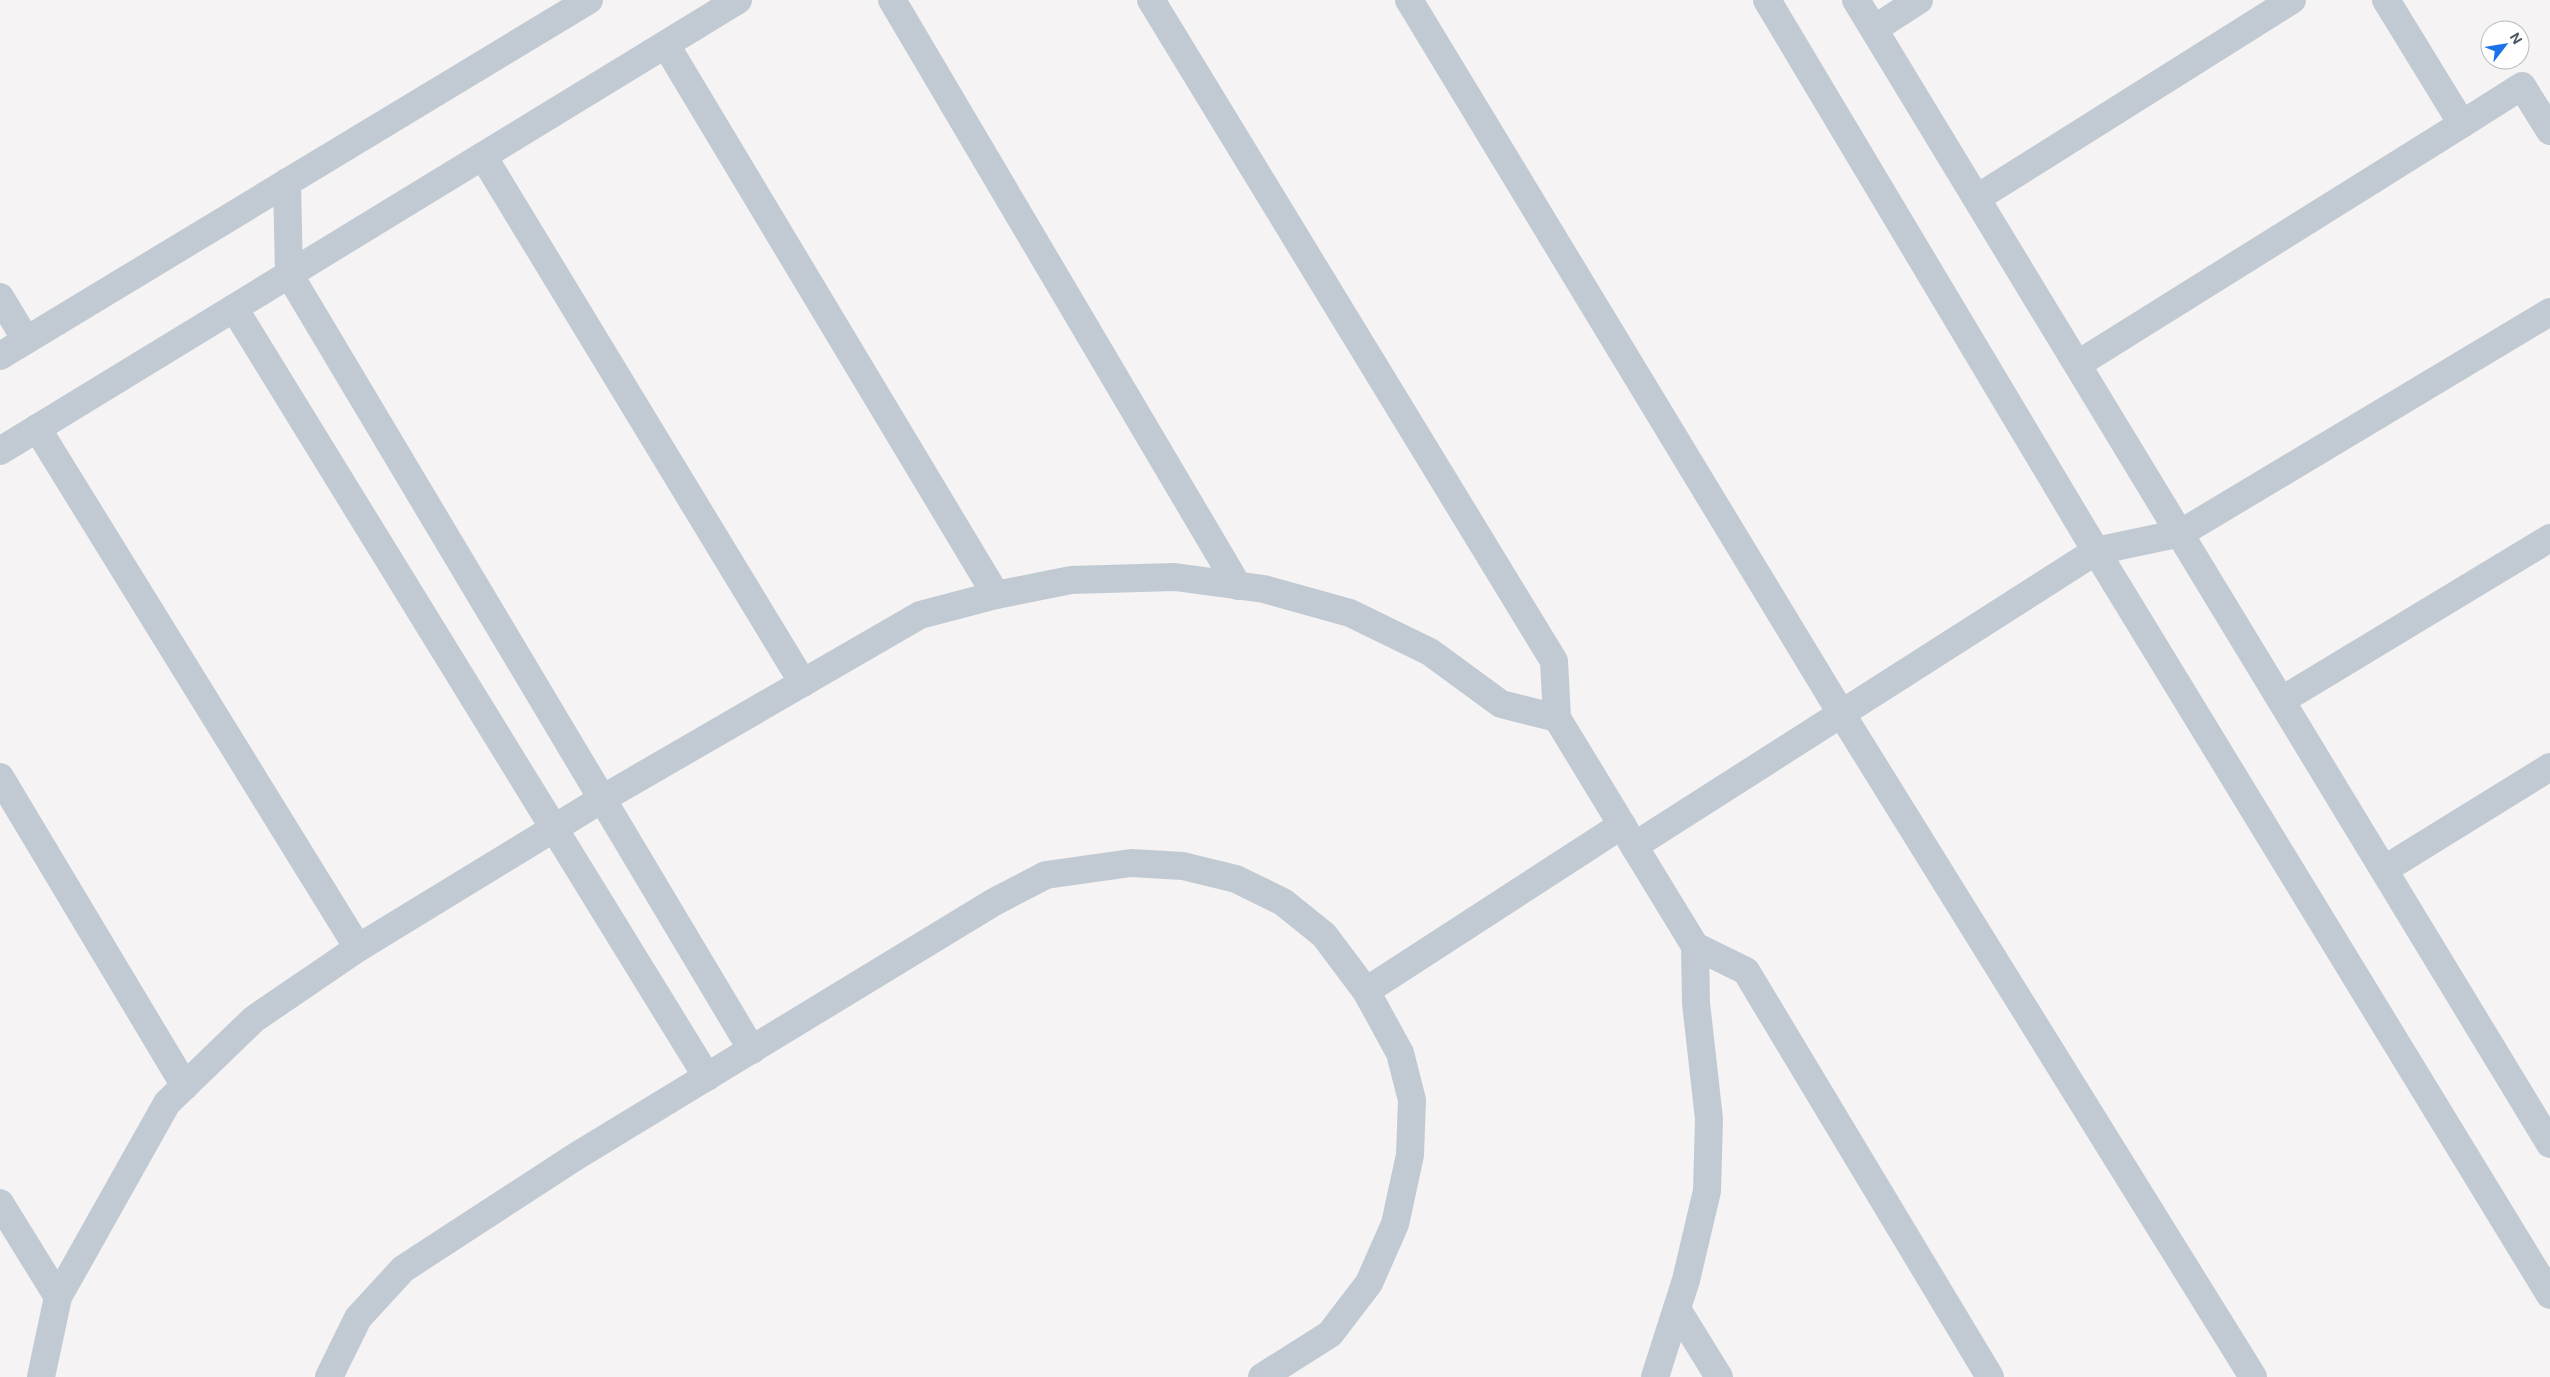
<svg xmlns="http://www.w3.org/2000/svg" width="2550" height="1377" viewBox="0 0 2550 1377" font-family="'DM Sans',sans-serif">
	<rect width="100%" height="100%" fill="#f5f3f3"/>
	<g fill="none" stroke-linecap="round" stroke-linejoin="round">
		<g stroke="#c1cad2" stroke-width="28">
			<path d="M892 0 1238 586"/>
			<path d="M1151 0 1554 661 1557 718 1622 825"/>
			<path d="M1409 0 1841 713 2253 1377"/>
			<path d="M1767 0 2096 551 2550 1295"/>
			<path d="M1856 0 2550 1144"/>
			<path d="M2386 0 2462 124 2522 86 2550 131"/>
			<path d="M1874 29 1919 0"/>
			<path d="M666 45 996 595"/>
			<path d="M483 156 803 683"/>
			<path d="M287 182 289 274 752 1050"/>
			<path d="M1977 198 2292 0"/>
			<path d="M0 297 26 340"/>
			<path d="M234 308 707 1077"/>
			<path d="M0 356 589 0"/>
			<path d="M2078 364 2462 124"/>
			<path d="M37 428 358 948"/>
			<path d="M0 451 738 0"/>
			<path d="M2282 700 2550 538"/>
			<path d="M0 777 185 1086"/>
			<path d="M1634 846 1695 946 1746 971 1990 1377"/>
			<path d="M2385 869 2550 767"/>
			<path d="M1366 991 1622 825 1634 846 2096 551 2181 533 2550 312"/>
			<path d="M0 1203 58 1297"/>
			<path d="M1677 1309 1719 1377"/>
			<path d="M41 1377 58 1297 167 1103 254 1019 358 948 602 799 920 615 996 595 1071 580 1175 577 1264 589 1350 613 1430 652 1501 704 1557 718"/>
			<path d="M329 1377 358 1318 403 1269 575 1157 994 902 1046 875 1131 863 1183 866 1236 879 1283 902 1324 935 1366 991 1400 1053 1412 1100 1410 1155 1395 1224 1369 1283 1330 1334 1262 1377"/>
			<path d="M1655 1377 1686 1280 1707 1191 1709 1119 1696 1003 1695 946"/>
		</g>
	</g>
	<g transform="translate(2505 45) rotate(59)"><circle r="24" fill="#ffffff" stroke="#b7bbc0"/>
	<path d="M0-4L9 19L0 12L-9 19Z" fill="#1a73e8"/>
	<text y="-8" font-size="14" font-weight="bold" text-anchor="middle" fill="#4a5661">N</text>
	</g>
</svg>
